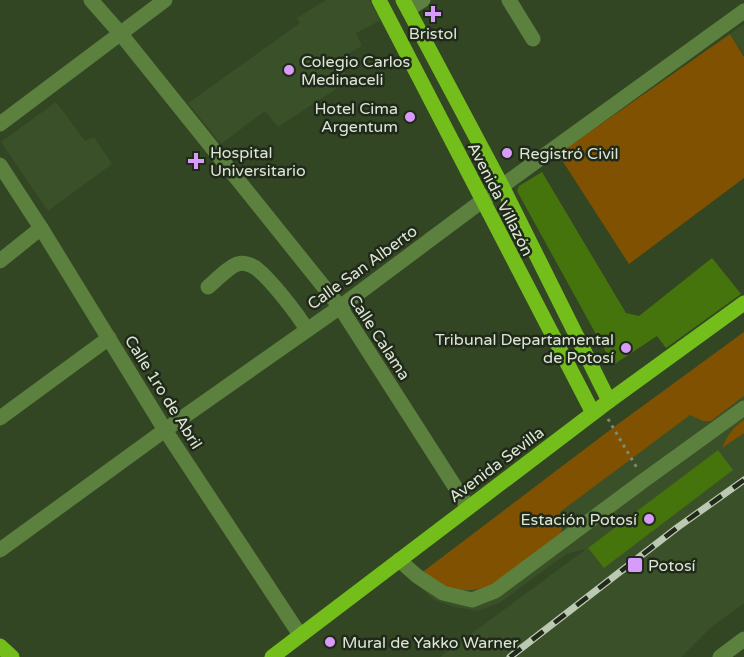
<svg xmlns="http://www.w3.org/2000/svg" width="744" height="657" viewBox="0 0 744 657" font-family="'Varela Round',sans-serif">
	<rect width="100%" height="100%" fill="#334624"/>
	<g fill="#3a5028">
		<path d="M326 0H369L381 20 356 33 362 46 339 59 348 81 278 127 265 111 221 144 188 103 300 23 297 18Z"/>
		<path d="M744 24V55L730 34Z"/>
		<path d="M56 102 85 141 94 137 112 164 48 211 1 142Z"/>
		<path d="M744 332V603L709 629 681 657H440L586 549 566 554 501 602 478 611 455 607 434 600 412 580 614 427Z"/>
	</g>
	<g fill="#7f5100">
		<path d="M730 34 744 57V178L629 264 558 154Z"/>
		<path d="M744 332V396L711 421H703L690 415 560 512 563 524 561 533 490 587 472 590H454L441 585 431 579 424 571 614 427Z"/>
		<path d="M744 420V433L722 448C727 436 733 427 744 420Z"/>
	</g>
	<g fill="#45730c">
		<path d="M542 172 626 313 639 316 712 258 741 294 666 348 657 336 613 365 517 191 519 186Z"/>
		<path d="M718 450 733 470 604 568 588 548Z"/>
	</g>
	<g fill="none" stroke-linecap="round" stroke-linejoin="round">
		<path stroke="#7c8c70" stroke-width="3" stroke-dasharray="3 4.5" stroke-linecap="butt" d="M608 419 637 468"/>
		<g stroke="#5c803e" stroke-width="15">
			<path d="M91 0 120 33 340 307 468 507"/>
			<path d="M509 0 533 39"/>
			<path d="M409 9 423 0"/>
			<path d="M0 124 165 0"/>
			<path d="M0 165 41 228 165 430 300 635"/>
			<path d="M0 261 41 228"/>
			<path d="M208 287C214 282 231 265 238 264 243 262 251 265 256 268 271 280 297 313 307 330"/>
			<path d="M0 418 109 338"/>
			<path d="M0 550 165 430 340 307 502 186 744 11"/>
			<path d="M399 560 417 576 443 593 472 600 495 591 643 481 744 408"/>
			<path d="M720 657 744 639"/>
		</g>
		<g stroke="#74be1b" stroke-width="15">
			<path d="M379 0 593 413"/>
			<path d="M403 0 502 186 609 401"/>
			<path d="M0 646 12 657"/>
			<path d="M272 657 609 401 744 303"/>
		</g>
		<defs>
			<path id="rail" d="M510 657 678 527 744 480"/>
		</defs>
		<use href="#rail" stroke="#bcc9b2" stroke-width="7"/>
		<use href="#rail" stroke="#20291a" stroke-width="4.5" stroke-dasharray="14" stroke-linecap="butt"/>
	</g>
	<g fill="#d79bf9" stroke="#20291a" stroke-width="2">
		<path d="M430 5h6v6h6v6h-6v6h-6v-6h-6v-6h6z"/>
		<circle cx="289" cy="70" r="6"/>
		<circle cx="410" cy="117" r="6"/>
		<circle cx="507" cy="153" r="6"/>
		<path d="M193 152h6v6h6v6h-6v6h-6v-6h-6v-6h6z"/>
		<circle cx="626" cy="348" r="6"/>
		<circle cx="649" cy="519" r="6"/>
		<rect x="627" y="557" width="16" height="16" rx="3"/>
		<circle cx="330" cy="642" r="6"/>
	</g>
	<g text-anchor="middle" stroke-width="5" stroke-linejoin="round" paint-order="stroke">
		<g font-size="16" fill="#dbe7d3" stroke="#20291a" text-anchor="start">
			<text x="433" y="39" text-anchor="middle">Bristol</text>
			<text x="301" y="67">Colegio Carlos<tspan x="301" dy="18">Medinaceli</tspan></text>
			<text x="398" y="114" text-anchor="end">Hotel Cima<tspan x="398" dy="18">Argentum</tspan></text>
			<text x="210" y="158">Hospital<tspan x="210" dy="18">Universitario</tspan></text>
			<text x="519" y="159">Registró Civil</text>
			<text x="614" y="345" text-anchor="end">Tribunal Departamental<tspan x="614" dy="18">de Potosí</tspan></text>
			<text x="637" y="525" text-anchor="end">Estación Potosí</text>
			<text x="648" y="571">Potosí</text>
			<text x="342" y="648">Mural de Yakko Warner</text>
		</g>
		<g font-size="16" fill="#dbe7d3" stroke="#20291a">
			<text transform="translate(501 199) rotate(63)" y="6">Avenida Villazón</text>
			<text transform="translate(362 267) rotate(-36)" y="6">Calle San Alberto</text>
			<text transform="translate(380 337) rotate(57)" y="6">Calle Calama</text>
			<text transform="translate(164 392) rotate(58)" y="6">Calle 1ro de Abril</text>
			<text transform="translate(496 464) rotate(-37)" y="6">Avenida Sevilla</text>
		</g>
	</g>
</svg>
